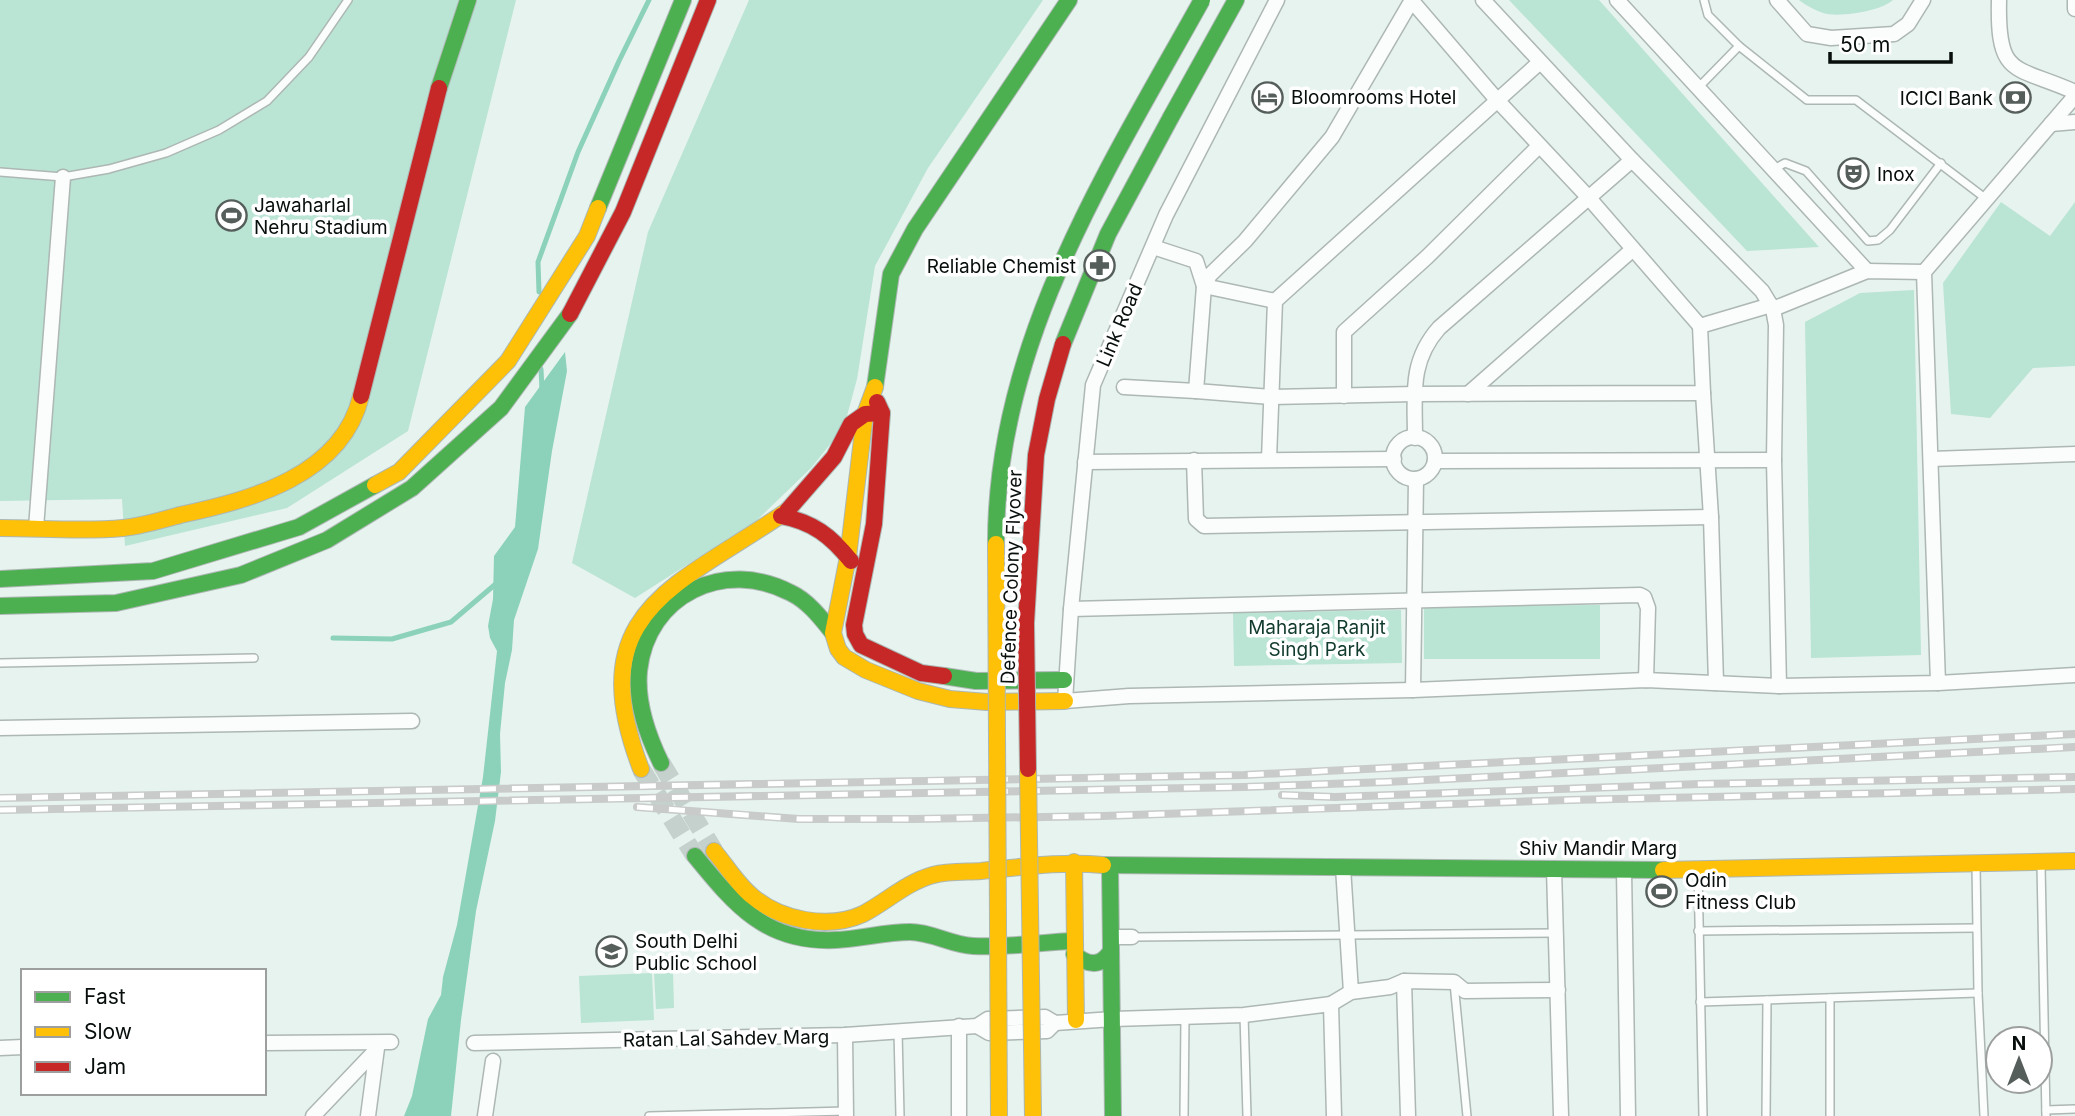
<svg xmlns="http://www.w3.org/2000/svg" width="2075" height="1116" viewBox="0 0 2075 1116" font-family="Inter,sans-serif">
	<rect width="100%" height="100%" fill="#e7f3ee"/>
	<g fill="#bae4d4">
		<path d="M0 0H516L408 431 287 508 125 546 122 499 0 501Z"/>
		<path d="M749 0H1043L928 168 875 266 857 379 844 427 811 468 756 521 635 598 572 563 648 232Z"/>
		<path d="M1509 0H1599L1819 247 1747 251Z"/>
		<path d="M1799 0H1893C1881 11 1839 18 1823 13 1815 10 1805 5 1799 0Z"/>
		<path d="M2001 202 2050 236 2075 202V366L2033 368 1990 418 1951 414 1943 283Z"/>
		<path d="M1914 290 1921 655 1811 658 1805 322 1860 293Z"/>
		<path d="M1600 605V659H1424V606Z"/>
		<path d="M1401 610 1402 663 1234 666 1233 613Z"/>
		<path d="M673 972 674 1008 656 1009 654 973Z"/>
		<path d="M652 973 654 1020 581 1023 579 976Z"/>
	</g>
	<path fill="#8cd2ba" d="M565 352 567 371 552 451 538 549 514 620 512 650 505 683 500 734 501 772 495 821 476 911 461 1020 451 1116H404L412 1096 428 1019 441 995 443 977 457 925 483 777 497 651 490 638 488 626 493 599 494 556 515 527 525 407Z"/>
	<g fill="none" stroke-linecap="round" stroke-linejoin="round">
		<g stroke="#8cd2ba" stroke-width="5">
			<path d="M539 292 538 262 578 152 619 61 649 0"/>
			<path d="M541 369 542 390"/>
			<path d="M333 638 392 639 451 622 498 582"/>
		</g>
		<g stroke="#c5d1cc" stroke-width="19" stroke-dasharray="19 10" stroke-linecap="butt">
			<path d="M661 763 714 851"/>
			<path d="M641 769 695 856"/>
		</g>
		<defs>
			<g id="lane">
				<path d="M1704 0 1708 15 1739 46 1807 100H1856L1985 198"/>
				<path d="M1698 88 1739 46"/>
				<path d="M1774 169 1785 163 1806 171 1868 241 1878 240 1890 230 1941 163"/>
				<path d="M0 172 63 177 109 169 166 153 219 130 267 101 309 57 348 0"/>
				<path d="M0 663 254 658"/>
				<path d="M1976 865 1978 993 1984 1116"/>
				<path d="M2041 865 2046 1116"/>
				<path d="M1698 871 1703 1116"/>
				<path d="M1698 931 1976 928"/>
				<path d="M1132 937 1556 933"/>
				<path d="M1454 983 1467 1116"/>
				<path d="M1830 998V1116"/>
				<path d="M1700 1002 1978 993"/>
				<path d="M1244 1015 1247 1116"/>
				<path d="M898 1031 900 1116"/>
				<path d="M2046 1110 2075 1109"/>
				<path d="M649 1116 846 1111"/>
				<path d="M1184 1116 1185 1017"/>
				<path d="M1766 1116 1767 1000"/>
			</g>
			<g id="street">
				<path d="M1277 0 1166 215 1093 385 1071 609 1065 701 1129 696 1413 690 1646 680 1779 686 1938 683 2075 675"/>
				<path d="M1412 0 1332 137 1245 241 1210 275 1204 286 1196 391 1271 397 1415 394 1703 393 1700 326 1771 305"/>
				<path d="M1483 0 1632 160 1762 291 1773 309 1776 325 1774 460 1779 686"/>
				<path d="M1617 0 1867 271"/>
				<path d="M1777 0 1807 34 1831 38 1894 34 1908 24 1923 0"/>
				<path d="M1999 0C1997 79 2015 65 2075 92"/>
				<path d="M2075 0V9"/>
				<path d="M1412 1 1497 100 1589 198 1700 326"/>
				<path d="M2051 124 2075 122"/>
				<path d="M1153 247 1196 261 1204 286 1275 301"/>
				<path d="M1773 309 1867 271 1924 272"/>
				<path d="M1124 387 1196 391"/>
				<path d="M1703 393 1711 517 1716 683"/>
				<path d="M1468 394 1632 250"/>
				<path d="M1344 396V332L1427 257 1539 146"/>
				<circle cx="1414" cy="458" r="21"/>
				<path d="M1415 438C1415 395 1409 362 1439 328L1632 160"/>
				<path d="M1269 459 1275 301 1540 62"/>
				<path d="M1931 459 2075 454"/>
				<path d="M1194 460 1196 519 1204 526 1711 517"/>
				<path d="M1435 461 1774 460"/>
				<path d="M1085 462 1394 459"/>
				<path d="M36 528 63 177"/>
				<path d="M1071 609 1640 595 1644 597 1648 608 1646 680"/>
				<path d="M1938 683 1924 272 2075 96"/>
				<path d="M1413 690 1416 479"/>
				<path d="M0 728 412 721"/>
				<path d="M1343 867 1351 992"/>
				<path d="M1554 869 1561 1116"/>
				<path d="M1624 870 1628 1116"/>
				<path d="M1111 937H1132"/>
				<path d="M1404 981 1408 1116"/>
				<path d="M1331 1004 1351 992 1390 987 1404 981 1454 982 1465 991 1558 990"/>
				<path d="M959 1026V1116"/>
				<path d="M977 1026 989 1033 1047 1031 1055 1023"/>
				<path d="M845 1035 846 1116"/>
				<path d="M264 1043 391 1042"/>
				<path d="M474 1043 845 1035 977 1026 988 1019 1045 1017 1055 1023 1113 1019 1244 1015 1331 1004 1334 1116"/>
				<path d="M0 1048 23 1047"/>
				<path d="M313 1116 376 1050"/>
				<path d="M368 1116 377 1048"/>
				<path d="M485 1116 493 1061"/>
			</g>
			<g id="fast">
				<path d="M439 88 468 0"/>
				<path d="M1171 117 1236 0"/>
				<path d="M598 208 683 0"/>
				<path d="M875 387 891 274 915 229 1069 0"/>
				<path d="M0 579 153 571 299 527 375 485"/>
				<path d="M0 606 116 603 241 575 327 540 412 488 501 408 570 314"/>
				<path d="M944 676 976 681 1064 680"/>
				<path d="M661 763C647 734 636 703 639 671 647 594 725 558 791 593 808 601 821 618 833 633"/>
				<path d="M695 856C735 905 766 943 835 940 860 939 885 932 910 932 932 932 951 945 973 946 1007 948 1041 942 1075 941"/>
				<path d="M1103 865 1663 870"/>
				<path d="M1110 866 1113 1116"/>
				<path d="M1074 954C1088 966 1101 967 1111 951"/>
			</g>
			<g id="slow">
				<path d="M875 387 865 414 848 557 833 633 838 649 844 657 866 670 918 691 950 699 987 702 1065 701"/>
				<path d="M375 485 399 472 508 361 587 236 598 208"/>
				<path d="M0 528C40 528 83 532 123 528 142 526 162 520 180 515 250 500 342 476 361 396"/>
				<path d="M641 769C580 610 677 587 787 511"/>
				<path d="M714 851C726 865 737 884 752 896 780 920 828 930 863 914 886 902 907 882 933 875 948 871 966 872 981 871 1022 867 1062 861 1103 865"/>
				<path d="M1074 862 1076 1020"/>
				<path d="M1663 870 2075 861"/>
			</g>
			<g id="jam">
				<path d="M570 314 623 212 708 0"/>
				<path d="M361 396 439 88"/>
				<path d="M877 402 882 413 874 524 854 625 855 634 861 645 921 673 944 676"/>
				<path d="M787 511 834 457 851 424 865 414 882 413"/>
				<path d="M781 516C813 522 831 536 851 561"/>
			</g>
		</defs>
		<use href="#lane" stroke="#adb7b3" stroke-width="10"/>
		<use href="#street" stroke="#adb7b3" stroke-width="17"/>
		<use href="#fast" stroke="#adb7b3" stroke-width="18"/>
		<use href="#slow" stroke="#adb7b3" stroke-width="18"/>
		<use href="#jam" stroke="#adb7b3" stroke-width="18"/>
		<use href="#lane" stroke="#fbfdfc" stroke-width="7"/>
		<use href="#street" stroke="#fbfdfc" stroke-width="14"/>
		<use href="#fast" stroke="#4caf50" stroke-width="16"/>
		<use href="#slow" stroke="#ffc107" stroke-width="16"/>
		<use href="#jam" stroke="#c62828" stroke-width="16"/>
		<defs>
			<g id="rail">
				<path d="M1282 795 1335 797 1700 784 2075 777"/>
				<path d="M0 798 1244 775 2075 734"/>
				<path d="M637 807 799 819H914L1103 816 1569 800 2075 789"/>
				<path d="M0 810 1244 787 1386 782 2075 747"/>
			</g>
		</defs>
		<use href="#rail" stroke="#c8cbc9" stroke-width="8"/>
		<use href="#rail" stroke="#fff" stroke-width="5" stroke-dasharray="16" stroke-linecap="butt"/>
		<defs>
			<g id="fast-bridge">
				<path d="M1063 344 1108 234 1171 117"/>
				<path d="M996 544C995 343 1108 169 1202 0"/>
			</g>
			<g id="slow-bridge">
				<path d="M996 544 999 1116"/>
				<path d="M1028 769 1033 1116"/>
			</g>
			<path id="jam-bridge" d="M1028 769 1026 623 1036 455 1047 399 1063 344"/>
		</defs>
		<use href="#fast-bridge" stroke="#adb7b3" stroke-width="18" stroke-linecap="butt"/>
		<use href="#slow-bridge" stroke="#adb7b3" stroke-width="18" stroke-linecap="butt"/>
		<use href="#jam-bridge" stroke="#adb7b3" stroke-width="18" stroke-linecap="butt"/>
		<use href="#fast-bridge" stroke="#4caf50" stroke-width="16"/>
		<use href="#slow-bridge" stroke="#ffc107" stroke-width="16"/>
		<use href="#jam-bridge" stroke="#c62828" stroke-width="16"/>
	</g>
	<defs>
		<symbol id="hotel-ring" viewBox="-11 -11 22 22"><circle r="9.5" fill="#fff" stroke="#555e5a" stroke-width="1.5"/><path d="M-6-4.5h1.5V1H6V5H4.5V3h-9V5H-6ZM-4 0a1.8 1.8 0 1 1 3.6 0ZM.5 0V-2.5h3Q6-2.5 6 0Z" fill="#555e5a"/></symbol>
		<symbol id="bank-ring" viewBox="-11 -11 22 22"><circle r="9.5" fill="#fff" stroke="#555e5a" stroke-width="1.5"/><path d="M-6-4H6V4H-6ZM0-2.3a2.3 2.3 0 1 0 0 4.6a2.3 2.3 0 1 0 0-4.6Z" fill="#555e5a"/></symbol>
		<symbol id="theatre-ring" viewBox="-11 -11 22 22"><circle r="9.5" fill="#fff" stroke="#555e5a" stroke-width="1.5"/><path d="M-5-5.5Q0-4 5-5.5V0Q5 5 0 6Q-5 5-5 0ZM-3.3-2.5H-1v1.5H-3.3ZM1-2.5H3.3v1.5H1ZM-2.8 1Q0 5.5 2.8 1Z" fill="#555e5a"/></symbol>
		<symbol id="stadium-ring" viewBox="-11 -11 22 22"><circle r="9.5" fill="#fff" stroke="#555e5a" stroke-width="1.5"/><path d="M0-5a6.5 5 0 1 0 0 10a6.5 5 0 1 0 0-10ZM-3.5-1.8h7v3.6h-7Z" fill="#555e5a"/></symbol>
		<symbol id="pharmacy-ring" viewBox="-11 -11 22 22"><circle r="9.5" fill="#fff" stroke="#555e5a" stroke-width="1.5"/><path d="M-2-6h4v4h4v4h-4v4h-4v-4h-4v-4h4Z" fill="#555e5a"/></symbol>
		<symbol id="school-ring" viewBox="-11 -11 22 22"><circle r="9.5" fill="#fff" stroke="#555e5a" stroke-width="1.5"/><path d="M0-5L7-2L0 1L-7-2ZM-4 1L0 2.5L4 1V4Q0 6-4 4Z" fill="#555e5a"/></symbol>
	</defs>
	<g fill-rule="evenodd">
		<use href="#hotel-ring" x="1250" y="80" width="35" height="35"/>
		<use href="#bank-ring" x="1998" y="80" width="35" height="35"/>
		<use href="#theatre-ring" x="1836" y="156" width="35" height="35"/>
		<use href="#stadium-ring" x="214" y="198" width="35" height="35"/>
		<use href="#pharmacy-ring" x="1082" y="248" width="35" height="35"/>
		<use href="#stadium-ring" x="1644" y="874" width="35" height="35"/>
		<use href="#school-ring" x="594" y="934" width="35" height="35"/>
	</g>
	<g text-anchor="middle" stroke-width="7" stroke-linejoin="round" paint-order="stroke">
		<g font-size="19" fill="#070e0b" stroke="#fff" text-anchor="start">
			<text x="1291" y="104">Bloomrooms Hotel</text>
			<text x="1993" y="105" text-anchor="end">ICICI Bank</text>
			<text x="1877" y="181">Inox</text>
			<text x="254" y="212">Jawaharlal<tspan x="254" dy="22">Nehru Stadium</tspan></text>
			<text x="1076" y="273" text-anchor="end">Reliable Chemist</text>
			<text x="1685" y="887">Odin<tspan x="1685" dy="22">Fitness Club</tspan></text>
			<text x="635" y="948">South Delhi<tspan x="635" dy="22">Public School</tspan></text>
		</g>
		<g font-size="19" fill="#070e0b" stroke="#fff">
			<text transform="translate(1119 325) rotate(-67)" y="7">Link Road</text>
			<text transform="translate(1011 577) rotate(-88)" y="7">Defence Colony Flyover</text>
			<text x="1598" y="855">Shiv Mandir Marg</text>
			<text transform="translate(726 1038) rotate(-1)" y="7">Ratan Lal Sahdev Marg</text>
		</g>
		<g font-size="19" fill="#113b2e" stroke="#fff">
			<text x="1317" y="634">Maharaja Ranjit<tspan x="1317" dy="22">Singh Park</tspan></text>
		</g>
	</g>
	<rect x="21" y="969" width="245" height="126" fill="#ffffff" stroke="#9c9f9d" stroke-width="2"/>
	<rect x="35" y="992" width="35" height="10" fill="#4caf50" stroke="#9c9f9d" stroke-width="2"/>
	<text x="84" y="1004" font-size="21" fill="#070e0b">Fast</text>
	<rect x="35" y="1027" width="35" height="10" fill="#ffc107" stroke="#9c9f9d" stroke-width="2"/>
	<text x="84" y="1039" font-size="21" fill="#070e0b">Slow</text>
	<rect x="35" y="1062" width="35" height="10" fill="#c62828" stroke="#9c9f9d" stroke-width="2"/>
	<text x="84" y="1074" font-size="21" fill="#070e0b">Jam</text>
	<g transform="translate(2019 1060)"><circle r="33" fill="#ffffff" stroke="#9c9f9d" stroke-width="2"/>
	<path d="M0-5L12 26L0 18L-12 26Z" fill="#555e5a"/>
	<text y="-10" font-size="19" font-weight="bold" text-anchor="middle" fill="#070e0b">N</text>
	</g>
	<path d="M1830 52v10h121v-10" fill="none" stroke="#070e0b" stroke-width="3.5"/>
	<text x="1840" y="52" font-size="21" fill="#070e0b" stroke="#ffffff" stroke-width="5" paint-order="stroke">50 m</text>
</svg>
